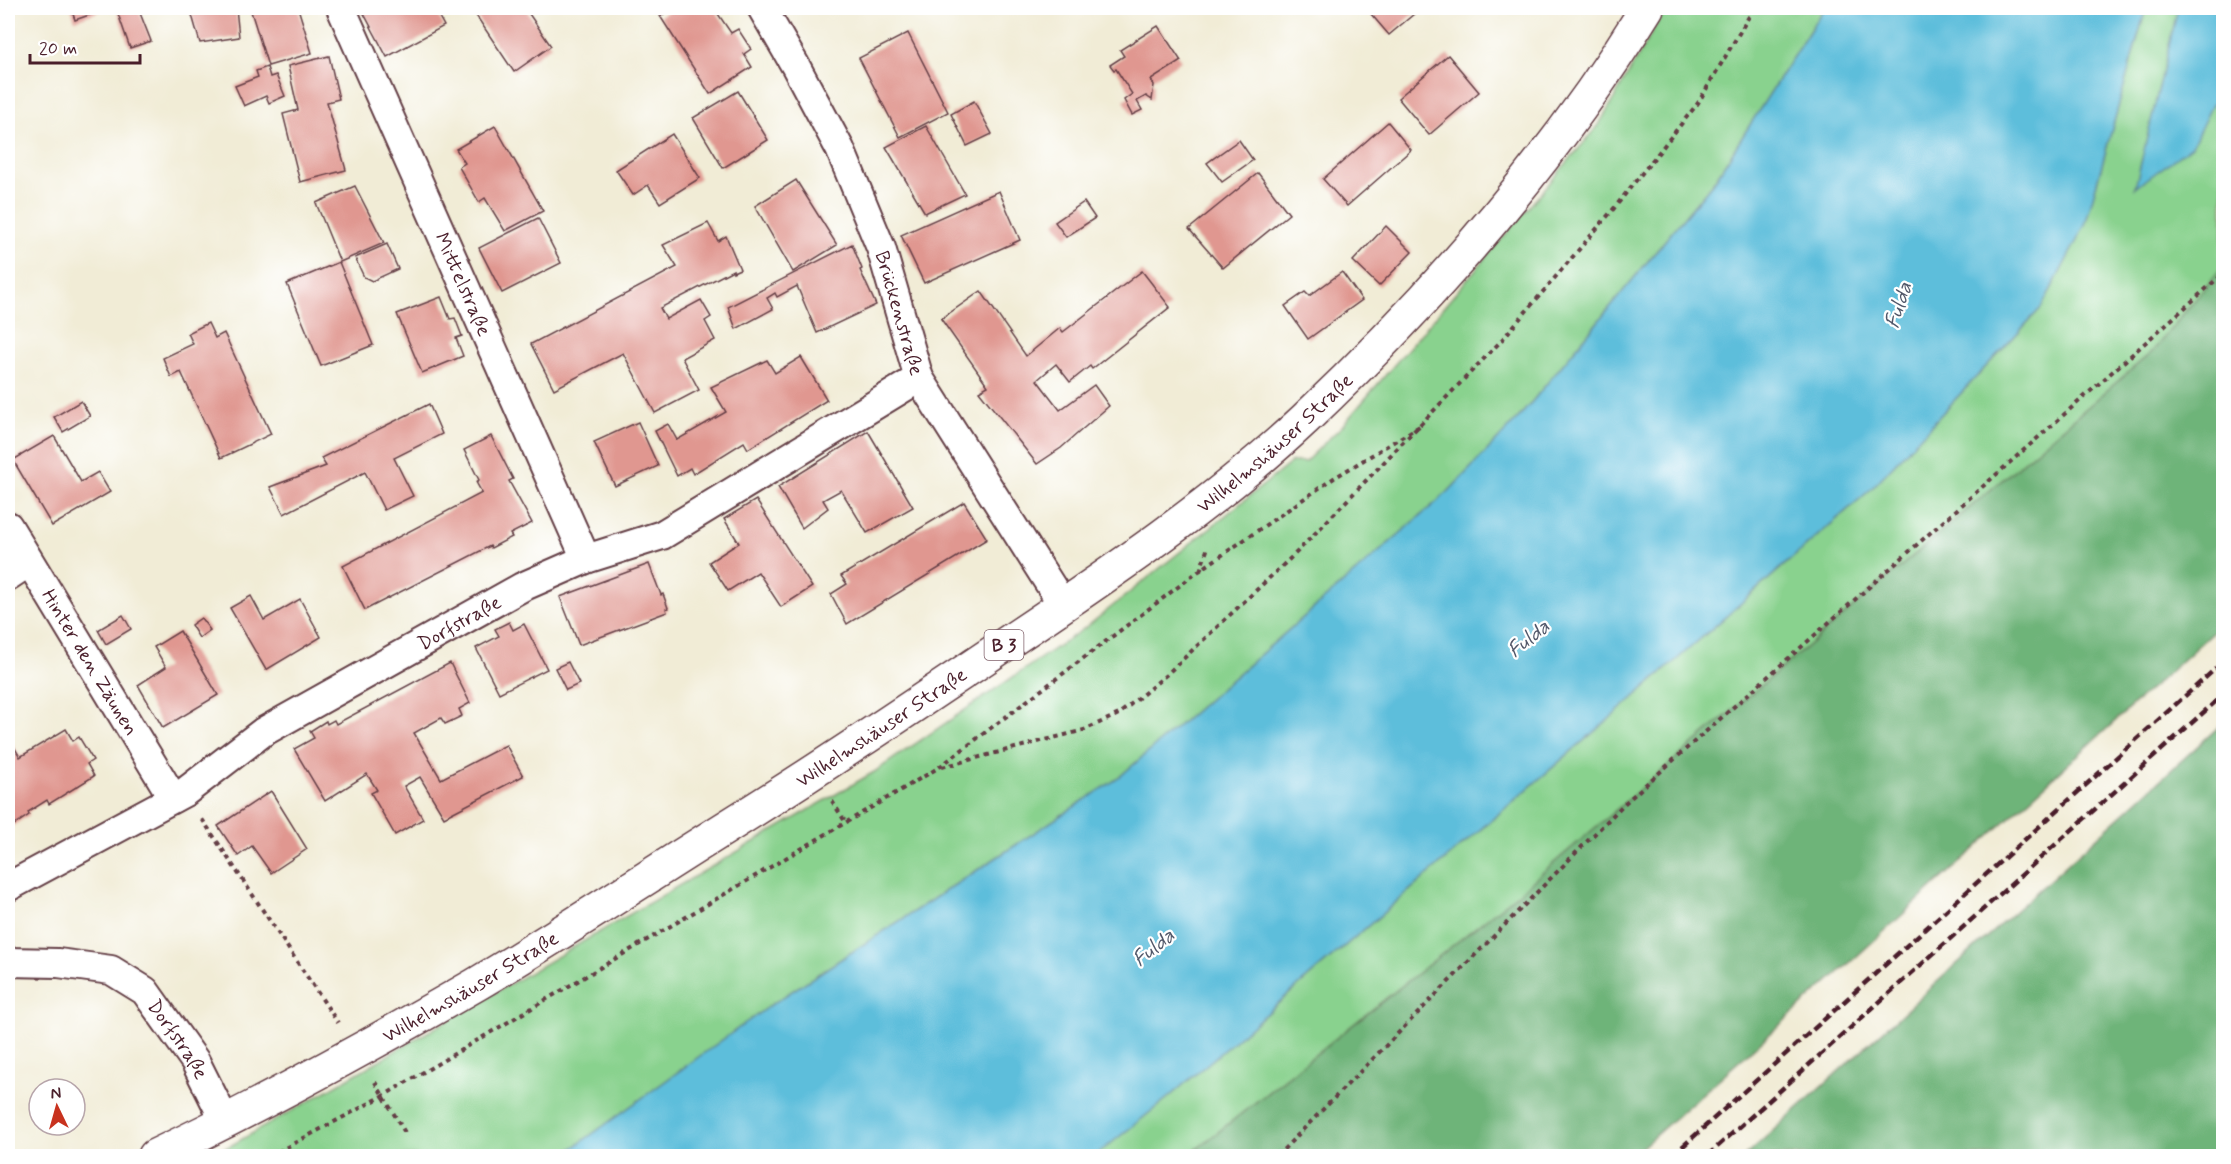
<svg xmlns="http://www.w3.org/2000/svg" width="2231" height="1164" viewBox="0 0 2231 1164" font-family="Mynerve,sans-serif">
	<rect width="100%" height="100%" fill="#fff"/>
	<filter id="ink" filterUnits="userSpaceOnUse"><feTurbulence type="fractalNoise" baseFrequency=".0167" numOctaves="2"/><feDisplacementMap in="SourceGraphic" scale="12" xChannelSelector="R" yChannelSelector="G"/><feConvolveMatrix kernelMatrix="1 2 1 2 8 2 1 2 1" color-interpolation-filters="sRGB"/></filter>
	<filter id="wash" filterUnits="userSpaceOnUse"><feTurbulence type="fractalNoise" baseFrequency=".008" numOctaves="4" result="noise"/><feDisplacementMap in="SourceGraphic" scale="24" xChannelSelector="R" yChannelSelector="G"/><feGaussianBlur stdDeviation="1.35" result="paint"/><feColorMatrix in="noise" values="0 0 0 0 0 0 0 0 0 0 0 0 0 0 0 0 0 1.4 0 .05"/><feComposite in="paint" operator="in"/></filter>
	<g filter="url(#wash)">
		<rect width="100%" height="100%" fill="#f1ecd6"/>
		<g fill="#89d28e" stroke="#6a785c" stroke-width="1.5">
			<path d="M1666 8H1824L1715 180 1521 415 1448 492 1117 779 769 1006 562 1156H205L230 1146 323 1093 874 772 1089 625 1292 462H1305L1342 426 1598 126Z"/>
			<path d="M2146 8H2223V266L2152 352 1520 892 1188 1156H1095L1169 1097 1609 719 1871 489 2041 308 2085 225Z"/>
		</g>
		<g fill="#6eb479" stroke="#5c6a52" stroke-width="1.5">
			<path d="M2223 266V623L1844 968 1632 1156H1188L1520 892 2152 352Z"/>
			<path d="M2223 723V1156H1745Z"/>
		</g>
		<g fill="#5dbedb" stroke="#546e83" stroke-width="1.5">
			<path d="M1824 8H2146L2085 225 2041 308 1871 489 1609 719 1169 1097 1095 1156H562L769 1006 1117 779 1448 492 1521 415 1715 180Z"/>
			<path d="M2178 8H2223V82L2192 146 2135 188Z"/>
		</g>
		<g id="blocks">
			<g fill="#e09790">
				<path d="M71 8H109L75 20Z"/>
				<path d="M116 8H138L151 41 130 48Z"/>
				<path d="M190 8H236L239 37 200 43Z"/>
				<path d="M250 8H298L312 53 268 66Z"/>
				<path d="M361 8H434L444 26 387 57Z"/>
				<path d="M471 8H525L551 46 514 72Z"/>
				<path d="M674 8H714L731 33 738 29 751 49 744 54 752 67 710 94 660 16Z"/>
				<path d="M1378 8H1421L1389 35 1371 14Z"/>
				<path d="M1158 26 1181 61 1151 80 1154 85 1152 100 1146 96 1137 101 1142 110 1132 115 1124 100 1132 94 1116 69 1114 70 1110 65 1124 56 1120 50Z"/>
				<path d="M908 33 948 112 900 137 859 58Z"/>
				<path d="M1448 55 1479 92 1429 135 1398 98Z"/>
				<path d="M329 56 339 99 327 102 346 170 300 182 283 114 298 110 288 66Z"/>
				<path d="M267 67 270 77 276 75 285 96 269 103 266 96 244 106 235 86 258 77 256 71Z"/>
				<path d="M738 91 768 140 723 168 693 118Z"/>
				<path d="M974 101 992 134 967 146 951 114Z"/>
				<path d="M1388 122 1411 150 1347 206 1323 179Z"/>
				<path d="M495 126 543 211 505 231 485 198 479 202 459 167 465 163 456 149Z"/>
				<path d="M926 126 965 194 925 213 886 147Z"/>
				<path d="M672 134 700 178 660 203 648 185 633 195 616 170Z"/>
				<path d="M1239 140 1253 160 1222 182 1207 163Z"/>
				<path d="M1258 173 1289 214 1223 268 1189 229Z"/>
				<path d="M796 180 837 245 793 272 755 206Z"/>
				<path d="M355 186 384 243 340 262 316 203Z"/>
				<path d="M999 191 1020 240 924 283 901 235Z"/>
				<path d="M1084 202 1095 218 1066 237 1055 222Z"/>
				<path d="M538 218 561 263 502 293 479 248Z"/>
				<path d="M708 223 718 241 726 236 740 269 733 272V270L660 308 666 319 701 300 711 317 705 321 715 340 682 358 699 390 655 413 623 353 554 389 531 344 677 267 663 245Z"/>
				<path d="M1386 226 1412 252 1379 286 1353 261Z"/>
				<path d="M387 244 398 269 372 281 364 277 355 258Z"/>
				<path d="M852 244 862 269 860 270 876 305 817 333 797 286 777 297 775 293 767 298 773 309 736 329 728 307Z"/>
				<path d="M339 262 373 345 321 366 287 284Z"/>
				<path d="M1142 271 1170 307 1092 369 1090 366 1070 382 1056 364 1037 380 1060 410 1094 385 1109 406 1061 448 1037 464 979 391 988 386 941 319 981 291 1026 356 1060 328 1063 332Z"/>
				<path d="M1342 272 1362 300 1308 339 1285 306 1305 292 1309 296Z"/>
				<path d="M441 297 450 319 455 318 462 336 456 338 463 356 422 373 397 314Z"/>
				<path d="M208 323 215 338 224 333 271 434 221 458 181 372 171 377 163 358 193 344 188 333Z"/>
				<path d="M801 357 827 400 748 449 744 442 693 474 690 468 677 476 655 431 668 424 677 440 726 412 711 387 767 360 775 373Z"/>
				<path d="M81 401 90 416 63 432 54 417Z"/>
				<path d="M429 404 442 434 394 458 413 496 384 510 365 472 284 514 270 487 326 466 321 458Z"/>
				<path d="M638 422 658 466 615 486 594 442Z"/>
				<path d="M868 431 913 507 867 533 841 490 823 500 828 508 802 528 778 487Z"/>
				<path d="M54 436 81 482 98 472 110 492 52 526 13 460Z"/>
				<path d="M491 436 513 479 509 481 532 523 510 534 512 537 491 548 490 546 365 610 343 566 482 493 476 482 479 480 464 450Z"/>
				<path d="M756 500 812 587 781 607 758 572 728 591 709 562 739 543 724 519Z"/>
				<path d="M964 502 987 539 847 624 831 594 847 584 841 576Z"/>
				<path d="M649 564 661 595 663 594 668 608 666 609 667 612 579 645 560 597Z"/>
				<path d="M251 596 264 620 300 599 321 637 266 670 230 608Z"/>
				<path d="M123 615 131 629 106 644 98 630Z"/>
				<path d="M201 618 210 630 199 638 191 625Z"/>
				<path d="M509 622 513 630 524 624 547 669 499 693 476 648 499 636 495 629Z"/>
				<path d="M180 631 218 695 163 728 138 685 166 667 154 647Z"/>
				<path d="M568 662 579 684 566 690 555 668Z"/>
				<path d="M450 663 470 703 459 709 462 716 445 724 441 718 414 733 441 779 506 745 523 776 444 817 420 777 404 786 423 819 395 835 371 793 377 790 367 774 325 801 294 749 314 738 310 731 326 721 327 724 334 720 336 724Z"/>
				<path d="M66 729 73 741 79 737 93 760 87 764 94 776 49 804 47 800 28 812 29 815 8 829V736L20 757Z"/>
				<path d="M271 791 307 849 271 873 252 846 238 856 218 826Z"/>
			</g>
		</g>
	</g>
	<g filter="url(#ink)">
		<use href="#blocks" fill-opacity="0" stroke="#633e45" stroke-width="1.5"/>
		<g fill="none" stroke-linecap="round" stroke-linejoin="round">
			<defs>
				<g id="minor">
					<path id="s1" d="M341 8 586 559"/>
					<path id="s2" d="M762 8 795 65 840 149 881 248 919 378 1063 605"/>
					<path id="s3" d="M8 526 173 798"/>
					<path d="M8 576 29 562"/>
					<path id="s4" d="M8 887 185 792 263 732 522 587 586 559 662 535 919 378"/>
					<path id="s5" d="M8 962 58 963 111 970 145 991 195 1061 226 1123"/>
				</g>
				<g id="primary">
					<path id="s6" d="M155 1156C264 1104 371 1045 475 985 555 938 633 886 711 837 811 775 909 709 1007 643 1110 574 1214 504 1305 419 1435 296 1553 160 1647 8"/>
				</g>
			</defs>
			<use href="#minor" stroke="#633e45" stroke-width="32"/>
			<use href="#primary" stroke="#633e45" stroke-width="36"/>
			<g stroke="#633e45" stroke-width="4" stroke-dasharray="4.5 4.5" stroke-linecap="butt">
				<path d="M1200 571 1208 547"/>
				<path d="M942 767 1084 730 1119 714 1166 675 1298 551 1500 342 1611 212 1698 103 1754 8"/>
				<path d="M832 801 846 823"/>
				<path d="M202 819 338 1023"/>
				<path d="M375 1082 407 1136"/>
				<path d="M270 1156 383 1096 938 768 1199 571 1334 478 1423 424"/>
				<path d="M1277 1156 1625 803 2224 273"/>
			</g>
			<use href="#minor" stroke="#fff" stroke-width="28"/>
			<use href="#primary" stroke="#fff" stroke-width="33"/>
			<g stroke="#4a1f2b" stroke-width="4.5" stroke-dasharray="9 4.5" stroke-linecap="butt">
				<path d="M1672 1156 2224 661"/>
				<path d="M1707 1156 2224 694"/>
			</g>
		</g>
	</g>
	<g text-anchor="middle" stroke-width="4.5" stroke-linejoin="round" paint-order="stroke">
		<rect fill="#fff" stroke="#80626b" stroke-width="1.5" x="984.5" y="630" width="39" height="30" rx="4.5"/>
		<g font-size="18" font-weight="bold" fill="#4a1f2b">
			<text x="1004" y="651">B 3</text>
		</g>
		<g font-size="20" fill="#4a1f2b" stroke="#fff">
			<text dy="7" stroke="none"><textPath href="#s1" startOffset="302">Mittelstraße</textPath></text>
			<text dy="7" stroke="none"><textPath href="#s2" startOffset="336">Brückenstraße</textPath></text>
			<text dy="7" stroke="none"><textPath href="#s6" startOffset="1330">Wilhelmshäuser Straße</textPath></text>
			<text dy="7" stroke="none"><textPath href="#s4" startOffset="524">Dorfstraße</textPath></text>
			<text dy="7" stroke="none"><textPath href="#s3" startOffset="159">Hinter den Zäunen</textPath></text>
			<text dy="7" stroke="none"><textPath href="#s6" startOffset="844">Wilhelmshäuser Straße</textPath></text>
			<text dy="7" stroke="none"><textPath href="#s6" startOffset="358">Wilhelmshäuser Straße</textPath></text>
			<text dy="7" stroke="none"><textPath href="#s5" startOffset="202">Dorfstraße</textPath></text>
		</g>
		<g font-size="21" font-style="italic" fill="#515769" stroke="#fff">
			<text transform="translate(1898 305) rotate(-72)" y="7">Fulda</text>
			<text transform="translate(1528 638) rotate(-39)" y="7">Fulda</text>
			<text transform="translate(1153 947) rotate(-39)" y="7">Fulda</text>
		</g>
	</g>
	<rect width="2231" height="1164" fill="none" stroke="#fff" stroke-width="30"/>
	<g transform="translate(57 1107) rotate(355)"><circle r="28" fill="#ffffff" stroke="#b7a5aa" stroke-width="1.5"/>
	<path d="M0-4.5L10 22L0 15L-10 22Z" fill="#c8321e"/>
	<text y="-9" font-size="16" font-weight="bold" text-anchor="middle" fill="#4a1f2b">N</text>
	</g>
	<path d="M30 54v9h110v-9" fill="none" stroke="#4a1f2b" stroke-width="3"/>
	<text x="39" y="54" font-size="18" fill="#4a1f2b" stroke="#ffffff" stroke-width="4.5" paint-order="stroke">20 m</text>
</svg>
